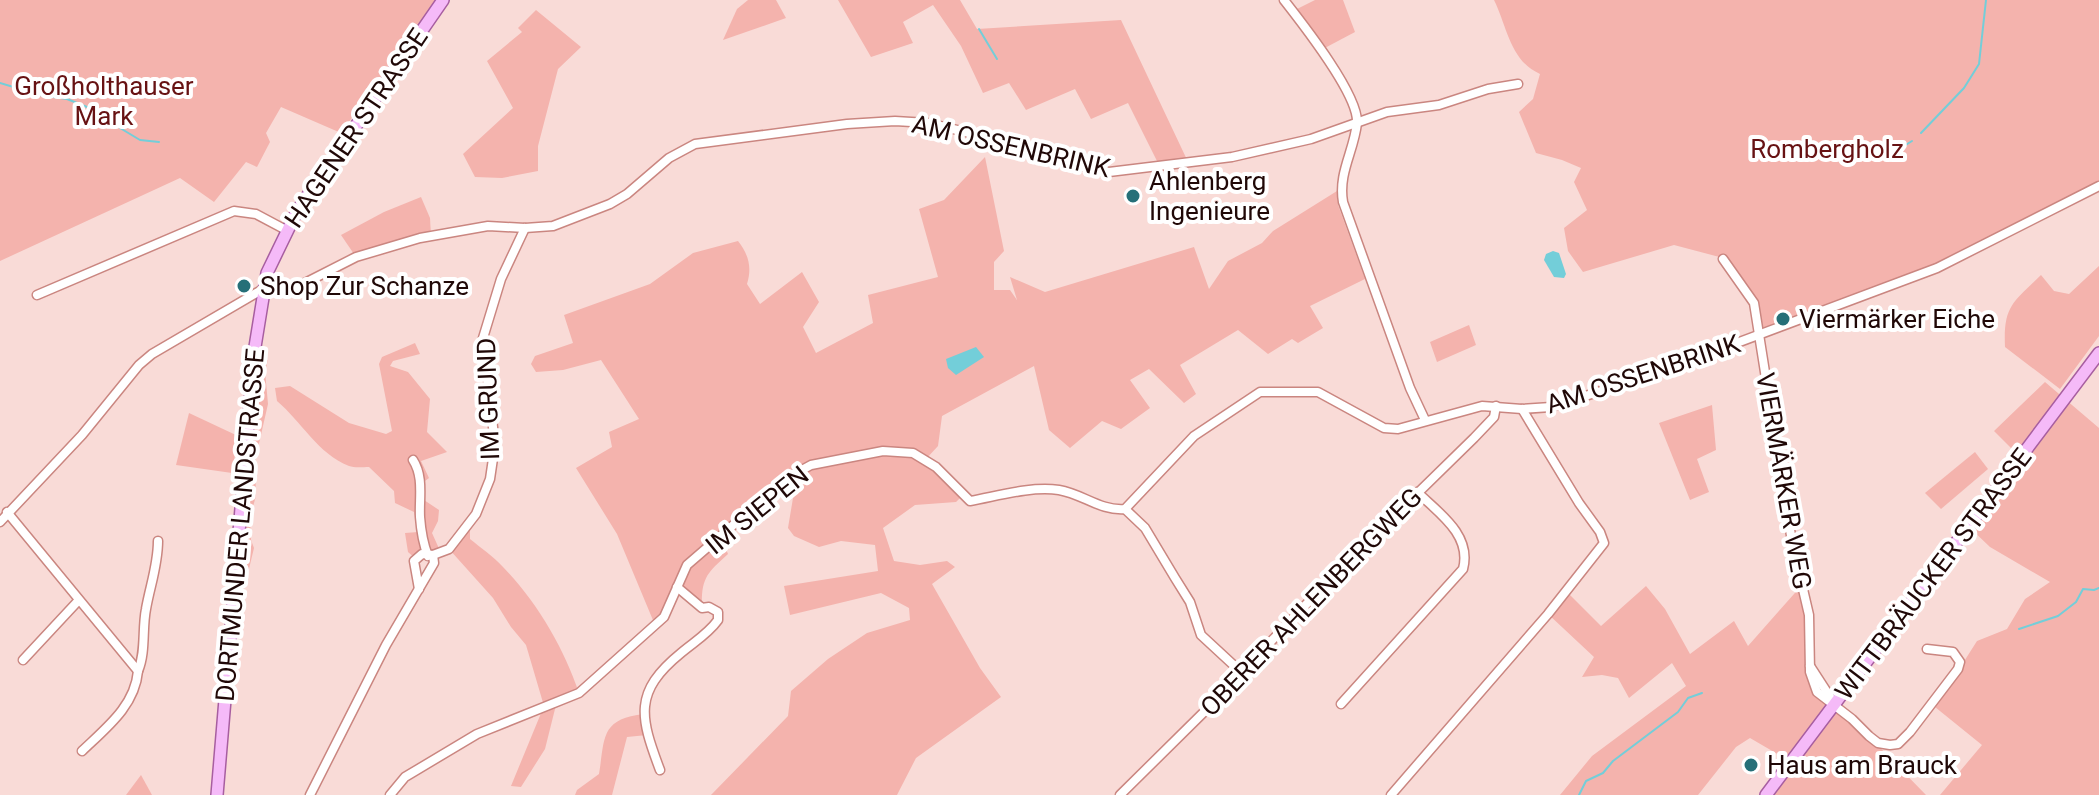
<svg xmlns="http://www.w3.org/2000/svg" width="2099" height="795" viewBox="0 0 2099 795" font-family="Roboto,sans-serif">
	<rect width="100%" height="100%" fill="#f9dbd7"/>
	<g fill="#f4b3ad">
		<path d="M0 0H436L341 133 281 107 266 133 270 142 257 167 246 162 214 202 180 178 0 261Z"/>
		<path d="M748 0H776L786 18 723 40 737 9Z"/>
		<path d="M838 0H960L977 29 1121 20 1189 164 1160 167 1128 103 1091 119 1075 89 1026 110 1009 83 983 93 961 46 933 5 903 22 913 43 871 57Z"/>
		<path d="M1315 0H1343L1355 32 1321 50 1293 11Z"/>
		<path d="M1494 0H2099V182L1958 255 1886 285 1761 330 1750 296 1727 259 1674 245 1583 272 1568 251 1564 228 1587 210 1574 182 1581 168 1562 160 1536 153 1519 112 1533 99 1540 74C1510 61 1507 26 1494 0Z"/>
		<path d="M536 10 581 47 558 69 538 146V171L502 178 475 177 463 154 513 108 487 61 522 32 518 28Z"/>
		<path d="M985 157 1004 251 994 262V290H1010L1017 300 1010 277 1045 292 1194 247 1209 289 1228 261 1262 243 1273 231 1337 191 1338 205 1365 279 1310 306 1323 328 1298 343 1292 339 1268 354 1238 330 1180 365 1196 394 1184 403 1149 369 1130 380 1150 408 1121 429 1102 421 1070 448 1049 430 1034 366 942 416 938 446 926 459 963 495 956 502 915 505 883 528 894 561 920 565 947 561 955 567 932 584 980 668 1001 697 916 758 897 795H711L788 716 791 691 828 659 867 633 910 620 909 608 881 593 790 615 784 586 878 571 875 545 841 541 819 547 794 536 788 528 793 498 808 466 721 537 728 554C707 573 701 578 702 608L677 587 655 625 617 534 576 468 612 447 609 432 639 419 601 360 563 370 536 372 531 364 535 356 573 343 564 315 650 284 693 253 738 241C749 255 752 268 747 284L760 304 802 272 819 302 803 327 816 353 873 323 868 295 938 277 919 209 944 200Z"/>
		<path d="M421 197 430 218 431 236 356 257 341 235 384 212Z"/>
		<path d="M2099 266V336L2060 389 2005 347C2003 305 2014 302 2041 275L2054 291 2069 294Z"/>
		<path d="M1469 325 1476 345 1437 362 1430 342Z"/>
		<path d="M415 343 420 354 393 361 390 366 408 372 430 399 427 432 447 452 421 461 429 478 418 486V496L439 510 438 521 432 533 441 553 416 559 408 552 405 533 418 532 414 512 395 503 394 491 369 467C363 467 354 468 349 466 318 454 301 421 277 401L275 388 290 386 349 423 386 434 392 431 379 364 382 357Z"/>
		<path d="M268 360 265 371 268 404 255 461 256 496 250 517 251 540 254 548 248 573 236 568 258 363Z"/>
		<path d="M2045 382 2099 428V795H1940L1982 745 1935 707 1977 641 2007 629 2025 599 2050 582 1990 547 1969 527 2021 458 1994 431Z"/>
		<path d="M1712 405 1716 450 1697 459 1709 492 1690 500 1659 423Z"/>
		<path d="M189 413 238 436 232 473 176 465Z"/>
		<path d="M1975 452 1988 469 1941 509 1925 493Z"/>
		<path d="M470 524V539C481 548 493 556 503 567 537 602 564 648 579 693L557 701 545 749 521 787 511 786 544 706 526 645 511 627 493 598 449 549Z"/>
		<path d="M1802 585 1817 692 1852 719 1926 795H1766L1791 762 1750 738 1736 747 1698 795H1560L1592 756 1686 686 1672 663 1629 698 1618 678 1602 675 1582 677 1594 657 1548 614 1565 590 1601 626 1646 586 1665 609 1690 654 1734 621 1748 646Z"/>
		<path d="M644 714 647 735 627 737 612 795H575L577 790 599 774C605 738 600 719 644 714Z"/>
		<path d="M141 775 152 795H126Z"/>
	</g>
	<g fill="#73ced9">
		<path d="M1553 251 1559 253 1566 274 1564 278 1554 277 1544 260 1546 254Z"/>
		<path d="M976 347 984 357 956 375 948 368 946 359Z"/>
	</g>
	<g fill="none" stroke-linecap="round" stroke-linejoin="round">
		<g stroke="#73ced9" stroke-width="2">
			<path d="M979 29 997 59"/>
			<path d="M0 83 40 95 67 99 102 113"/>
			<path d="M120 128 140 140 159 142"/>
			<path d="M1921 133 1964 88 1979 64 1986 0"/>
			<path d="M1904 146 1912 141"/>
			<path d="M2019 629 2058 616 2076 602 2083 589 2094 590 2099 588"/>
			<path d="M1579 795 1586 781 1603 773 1613 761 1678 712 1688 698 1702 693"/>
		</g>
		<defs>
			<g id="minor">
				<path d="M1284 0C1302 23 1359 95 1357 123 1354 151 1338 173 1343 202L1410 388 1425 420"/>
				<path d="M1723 259 1754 303 1792 542 1809 615 1810 672 1817 692 1852 719 1869 736 1878 743 1890 745 1898 744 1910 732 1958 669 1960 662 1953 652 1927 649"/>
				<path d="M37 295 234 211 256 214 286 230"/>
				<path d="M413 460C424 477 419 498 420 517 421 531 423 543 428 556"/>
				<path d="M1125 509 1145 528 1175 578 1190 602 1201 635 1241 672"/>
				<path d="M7 512 138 671C135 706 106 728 82 751"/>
				<path d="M0 522 82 435 139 365 152 354 263 289 303 284 356 257 420 238 488 226 525 228 553 226 610 204 627 194 669 158 695 144 847 124 895 121 928 123 1007 142 1095 170 1109 172 1232 157 1311 139 1387 112 1439 105 1488 89 1518 84"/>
				<path d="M419 589 414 561 422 554 433 555 449 549 476 514 490 479 495 445 483 338 501 279 525 228"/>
				<path d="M23 660 78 601"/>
				<path d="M1810 666 1834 703"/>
				<path d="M138 671C146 652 142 629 146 609 150 586 158 565 158 541"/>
				<path d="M1341 704 1463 569C1472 535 1439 513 1417 492"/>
				<path d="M660 770C640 717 633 692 681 653 694 642 708 634 718 620V612L709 607 702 608 677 587"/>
				<path d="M310 795 386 645 434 563 433 555"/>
				<path d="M390 795 405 777 477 734 579 693 664 617 687 565 789 477 811 465 883 451 913 453 936 467 970 501C998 496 1030 486 1059 490 1083 494 1100 511 1125 509L1194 436 1260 392H1318L1384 428 1398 429 1482 406 1522 409 1551 407 1654 374 1937 268 2099 186"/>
				<path d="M1120 795 1204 712 1336 573 1474 438 1494 417 1496 406"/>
				<path d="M1391 795 1548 614 1604 543 1600 532 1579 503 1522 409"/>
			</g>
			<g id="major">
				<path d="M217 795 254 353 267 273 297 211 443 0"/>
				<path d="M1766 795 2099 353"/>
			</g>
		</defs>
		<use href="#minor" stroke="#ca8680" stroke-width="11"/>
		<use href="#major" stroke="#a75ea0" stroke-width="14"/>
		<use href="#minor" stroke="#fff" stroke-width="8"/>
		<use href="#major" stroke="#f5baf8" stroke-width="11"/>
	</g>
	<g fill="#266f78" stroke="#fff" stroke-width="3">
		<circle cx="1133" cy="196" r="8"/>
		<circle cx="244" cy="286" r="8"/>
		<circle cx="1783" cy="319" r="8"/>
		<circle cx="1751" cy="765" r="8"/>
	</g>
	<g text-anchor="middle" stroke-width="8" stroke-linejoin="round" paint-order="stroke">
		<g font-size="26" fill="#671213" stroke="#fff">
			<text x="104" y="95">Großholthauser<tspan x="104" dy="30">Mark</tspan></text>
			<text x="1827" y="158">Rombergholz</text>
		</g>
		<g font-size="26" fill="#200807" stroke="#fff">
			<text transform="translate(356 128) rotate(-56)" y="9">HAGENER STRASSE</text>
			<text transform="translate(1011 146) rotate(13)" y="9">AM OSSENBRINK</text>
			<text transform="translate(1643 374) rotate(-18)" y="9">AM OSSENBRINK</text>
			<text transform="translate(488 399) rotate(-92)" y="9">IM GRUND</text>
			<text transform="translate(1784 481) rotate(80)" y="9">VIERMÄRKER WEG</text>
			<text transform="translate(757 510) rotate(-39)" y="9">IM SIEPEN</text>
			<text transform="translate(240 525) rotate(-85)" y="9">DORTMUNDER LANDSTRASSE</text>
			<text transform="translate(1933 574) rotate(-53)" y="9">WITTBRÄUCKER STRASSE</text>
			<text transform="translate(1311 602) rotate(-46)" y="9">OBERER AHLENBERGWEG</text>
		</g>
		<g font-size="26" fill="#200807" stroke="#fff" text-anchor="start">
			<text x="1149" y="190">Ahlenberg<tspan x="1149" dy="30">Ingenieure</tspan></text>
			<text x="260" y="295">Shop Zur Schanze</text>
			<text x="1799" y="328">Viermärker Eiche</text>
			<text x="1767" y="774">Haus am Brauck</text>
		</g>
	</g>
</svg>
